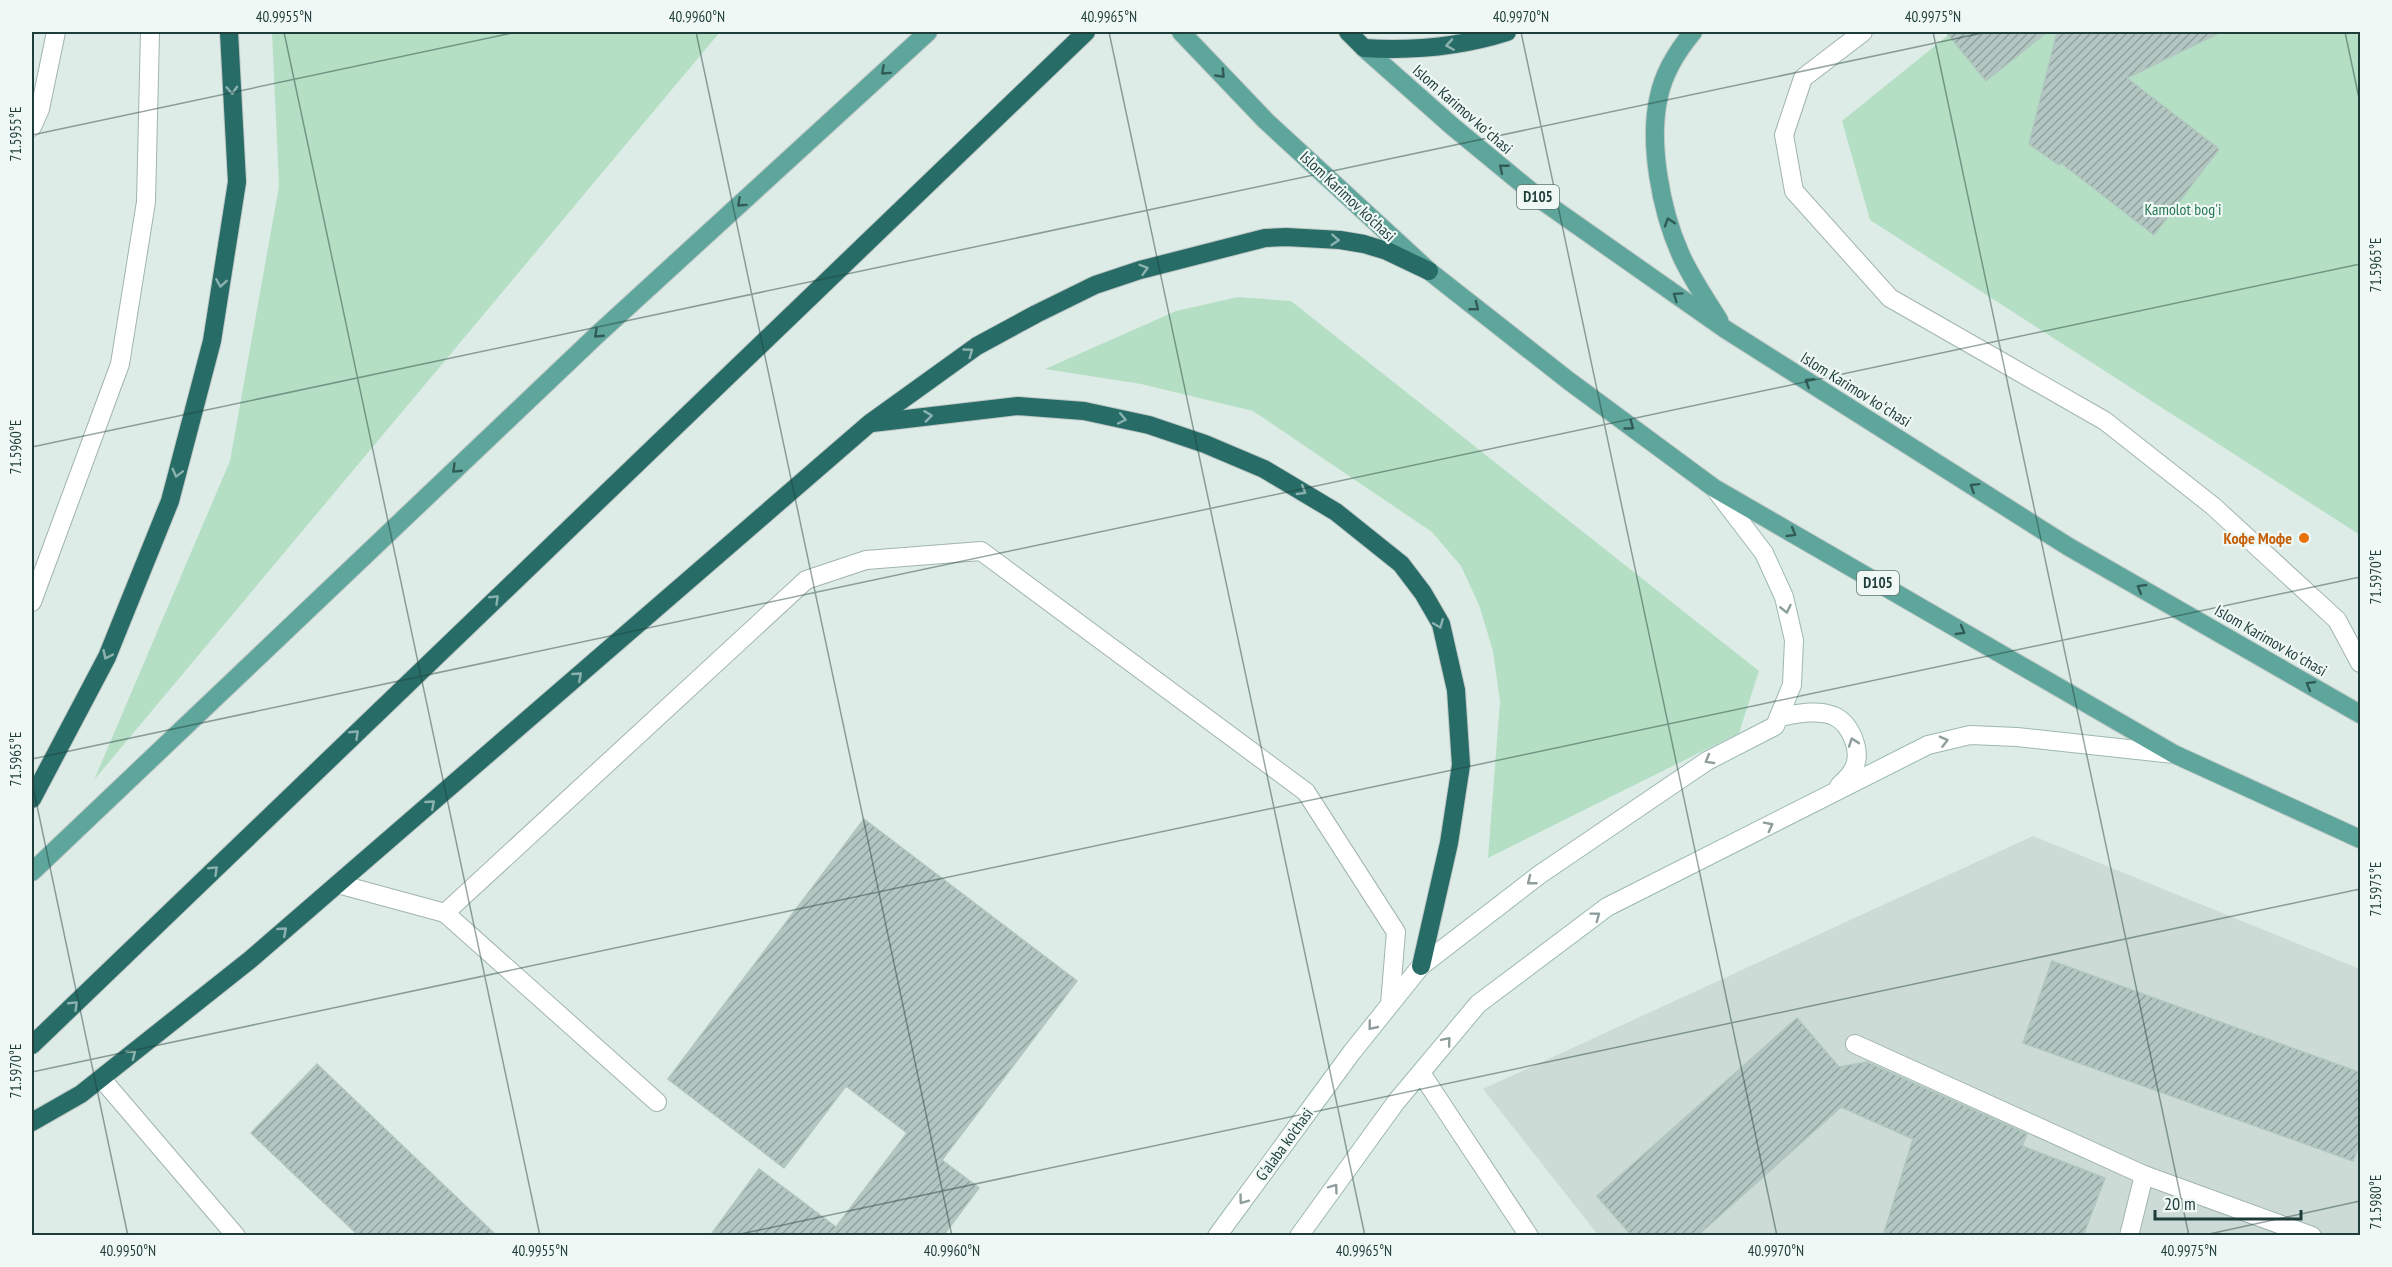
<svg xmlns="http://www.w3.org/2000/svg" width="2392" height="1267" viewBox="0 0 2392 1267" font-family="'PT Sans Narrow',sans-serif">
	<defs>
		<pattern id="building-hatch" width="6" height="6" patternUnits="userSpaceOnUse" patternTransform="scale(1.5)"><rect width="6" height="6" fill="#b3c6c1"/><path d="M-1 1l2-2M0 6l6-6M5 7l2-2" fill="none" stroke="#91a29e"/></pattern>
	</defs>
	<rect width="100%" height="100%" fill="#deece7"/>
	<path fill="#ccdbd6" d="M2033 836 2360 969V1235H1598L1483 1089Z"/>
	<g fill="#b5dfc5">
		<path d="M272 32H720L94 780 230 461 279 186Z"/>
		<path d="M1952 32H2360V535L1870 220 1842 121Z"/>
		<path d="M1238 297 1291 301 1759 671 1739 733 1488 858 1500 701 1493 651 1479 605 1461 566 1432 532 1253 411 1141 384 1045 369 1176 311Z"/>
	</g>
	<g fill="url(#building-hatch)" stroke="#b0c6bf" stroke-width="1.5">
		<path d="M1946 32H2047L1986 81Z"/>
		<path d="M2057 32H2221L2127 78 2219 149 2154 235 2061 163 2059 165 2029 144Z"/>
		<path d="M864 819 1077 981 942 1160 979 1188 943 1236H710L759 1169 836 1227 907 1133 846 1086 784 1168 668 1079Z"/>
		<path d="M2052 961 2361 1073V1140L2353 1161 2023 1043Z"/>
		<path d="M1797 1018 1839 1067 1867 1062 2027 1134 2022 1146 2105 1178 2083 1236H1883L1913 1139 1841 1107 1697 1236H1632L1597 1196Z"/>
		<path d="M317 1064 497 1236H359L251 1133Z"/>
	</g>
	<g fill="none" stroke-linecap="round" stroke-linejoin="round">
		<defs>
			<g id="lane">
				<path d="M32 127 40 109 56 32"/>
				<path d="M338 884 445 913 806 580 866 560 981 551 1306 792 1396 932 1390 1004"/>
				<path d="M445 913 657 1102"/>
				<path d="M1855 1044 2144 1175 2129 1236"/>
				<path d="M1421 1073 1529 1236"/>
				<path d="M101 1078 236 1236"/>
				<path d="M2144 1175 2312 1236"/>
			</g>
			<g id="street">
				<path d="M1863 32 1803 78 1784 135 1794 191 1890 298 2105 421 2213 506 2337 620 2360 663"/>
				<path d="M32 602 120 364 146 202 150 32"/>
			</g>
			<g id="secondary">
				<path d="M1779 717C1796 714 1817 709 1834 716 1851 724 1862 751 1854 768 1851 775 1844 781 1839 786"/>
				<path d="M1217 1236 1352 1052 1421 966 1539 875 1707 761 1775 726 1792 685 1794 640 1784 597 1764 553 1715 489"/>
				<path d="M1299 1236 1396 1102 1478 1004 1607 907 1928 745 1970 735 2017 737 2174 754"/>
			</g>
			<g id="primary">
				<path d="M1181 32 1266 121 1429 271 1569 381 1714 488 2174 754 2360 839"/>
				<path d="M1693 32C1678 50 1664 72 1659 96 1648 142 1661 210 1680 253 1690 276 1705 298 1719 320"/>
				<path d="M1364 48 1452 126 1544 202 1725 329 2069 547 2360 714"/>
				<path d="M32 872 598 334 928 32"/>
			</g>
			<g id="highway">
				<path d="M1348 32 1364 48C1413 51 1460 47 1507 32"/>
				<path d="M872 423 1018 406 1084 411 1149 425 1205 444 1264 469 1336 512 1401 564 1423 593 1441 624 1456 690 1461 765 1449 843 1421 966"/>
				<path d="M32 799 107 657 170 501 212 341 237 182 229 32"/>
				<path d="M32 1045 1086 32"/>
				<path d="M32 1122 81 1094 251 959 870 423 977 346 1036 314 1095 285 1140 270 1265 238 1286 237 1340 240 1364 244 1387 251 1429 271"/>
			</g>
		</defs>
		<use href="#lane" stroke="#a1b4af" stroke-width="20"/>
		<use href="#street" stroke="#a1b4af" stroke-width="20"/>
		<use href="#secondary" stroke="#9cb8b2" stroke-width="20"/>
		<use href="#primary" stroke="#c0c9c7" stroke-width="20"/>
		<use href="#highway" stroke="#c0c9c7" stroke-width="20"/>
		<use href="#lane" stroke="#fff" stroke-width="18"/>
		<use href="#street" stroke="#fff" stroke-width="18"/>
		<use href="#secondary" stroke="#fff" stroke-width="18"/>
		<use href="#primary" stroke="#5ea69c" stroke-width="18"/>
		<use href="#highway" stroke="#276c66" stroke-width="18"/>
	</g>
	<defs><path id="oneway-chevron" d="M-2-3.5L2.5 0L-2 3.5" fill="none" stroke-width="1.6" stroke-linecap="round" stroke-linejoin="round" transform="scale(1.5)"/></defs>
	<g stroke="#8bb2ae">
		<use href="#oneway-chevron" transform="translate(1450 45) rotate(171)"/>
		<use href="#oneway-chevron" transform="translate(232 90) rotate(87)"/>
		<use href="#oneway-chevron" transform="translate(1335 240) rotate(4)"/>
		<use href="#oneway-chevron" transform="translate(1144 269) rotate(-16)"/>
		<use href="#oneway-chevron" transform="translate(221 283) rotate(99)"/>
		<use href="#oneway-chevron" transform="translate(969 352) rotate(-36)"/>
		<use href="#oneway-chevron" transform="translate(928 416) rotate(-7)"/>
		<use href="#oneway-chevron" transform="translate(1122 419) rotate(12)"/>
		<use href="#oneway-chevron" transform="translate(177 473) rotate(104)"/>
		<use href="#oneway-chevron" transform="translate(1302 491) rotate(31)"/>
		<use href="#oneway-chevron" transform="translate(495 599) rotate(-44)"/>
		<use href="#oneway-chevron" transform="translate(1439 624) rotate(68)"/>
		<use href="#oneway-chevron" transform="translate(107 655) rotate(115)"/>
		<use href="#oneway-chevron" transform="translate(578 676) rotate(-41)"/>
		<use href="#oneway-chevron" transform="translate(355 734) rotate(-44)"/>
		<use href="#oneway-chevron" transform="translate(431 804) rotate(-41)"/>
		<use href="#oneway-chevron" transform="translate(214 870) rotate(-44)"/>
		<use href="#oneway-chevron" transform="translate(283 931) rotate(-41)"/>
		<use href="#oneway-chevron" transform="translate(74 1005) rotate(-44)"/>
		<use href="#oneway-chevron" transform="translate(132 1054) rotate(-38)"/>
	</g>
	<g stroke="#315c56">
		<use href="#oneway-chevron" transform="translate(885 71) rotate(138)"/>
		<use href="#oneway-chevron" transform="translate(1221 74) rotate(46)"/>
		<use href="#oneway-chevron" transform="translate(1503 168) rotate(-141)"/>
		<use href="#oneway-chevron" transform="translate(741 203) rotate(138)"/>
		<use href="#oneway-chevron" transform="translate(1669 222) rotate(-108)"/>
		<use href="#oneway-chevron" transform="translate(1677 296) rotate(-145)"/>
		<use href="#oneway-chevron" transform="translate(1475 307) rotate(38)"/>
		<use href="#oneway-chevron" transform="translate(598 334) rotate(137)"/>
		<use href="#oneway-chevron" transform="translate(1809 382) rotate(-148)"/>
		<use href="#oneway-chevron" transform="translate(1630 426) rotate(36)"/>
		<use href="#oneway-chevron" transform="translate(456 469) rotate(136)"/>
		<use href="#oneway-chevron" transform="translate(1974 487) rotate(-148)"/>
		<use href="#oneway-chevron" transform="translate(1792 533) rotate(30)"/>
		<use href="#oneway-chevron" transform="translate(2141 588) rotate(-150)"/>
		<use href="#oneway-chevron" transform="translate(1961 631) rotate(30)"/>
		<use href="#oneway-chevron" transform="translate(2310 685) rotate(-150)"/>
	</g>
	<g stroke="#8e9e9c">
		<use href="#oneway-chevron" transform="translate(1786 609) rotate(77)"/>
		<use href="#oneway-chevron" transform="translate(1944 741) rotate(-14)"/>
		<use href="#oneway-chevron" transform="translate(1853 742) rotate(-109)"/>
		<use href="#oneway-chevron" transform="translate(1709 760) rotate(150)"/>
		<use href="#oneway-chevron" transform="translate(1769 826) rotate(-27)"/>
		<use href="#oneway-chevron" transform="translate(1531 881) rotate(142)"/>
		<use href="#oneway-chevron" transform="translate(1596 916) rotate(-37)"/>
		<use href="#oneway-chevron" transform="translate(1372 1026) rotate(129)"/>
		<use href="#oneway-chevron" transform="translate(1447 1041) rotate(-50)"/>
		<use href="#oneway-chevron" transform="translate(1334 1188) rotate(-54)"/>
		<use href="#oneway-chevron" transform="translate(1243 1200) rotate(126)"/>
	</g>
	<path fill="none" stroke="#1e3d38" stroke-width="1.5" stroke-opacity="0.45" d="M284 32 540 1236M696 32 952 1236M1109 32 1365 1236M1521 32 1777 1236M1933 32 2189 1236M2345 32 2360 103M32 135 517 32M32 447 1987 32M32 759 2360 264M32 782 128 1236M32 1072 2360 577M731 1236 2360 889M2200 1236 2360 1201"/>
	<circle fill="#e8710a" stroke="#eff8f5" stroke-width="2" cx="2304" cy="538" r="6"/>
	<g text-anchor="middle" stroke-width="4.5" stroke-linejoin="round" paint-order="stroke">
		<g fill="#eff8f5" stroke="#5d7571" stroke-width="1.5">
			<rect x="1517" y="185" width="42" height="24" rx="4.5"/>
			<rect x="1857" y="571" width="42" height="24" rx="4.5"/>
		</g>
		<g font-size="15" font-weight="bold" fill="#1e3d38">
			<text x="1538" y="202">D105</text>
			<text x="1878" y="588">D105</text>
		</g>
		<g font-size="16" fill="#1e3d38" stroke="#eff8f5">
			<text transform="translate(1463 109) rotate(41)" y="6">Islom Karimov koʻchasi</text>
			<text transform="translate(1348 196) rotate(43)" y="6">Islom Karimov ko'chasi</text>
			<text transform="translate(1856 389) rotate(32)" y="6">Islom Karimov koʻchasi</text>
			<text transform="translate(2271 640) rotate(30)" y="6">Islom Karimov koʻchasi</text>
			<text transform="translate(1284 1144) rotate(-54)" y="6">G'alaba ko'chasi</text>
		</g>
		<g font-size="16" fill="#24774f" stroke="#eff8f5">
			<text x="2183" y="215">Kamolot bog'i</text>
		</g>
		<g font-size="16" font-weight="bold" fill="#c56008" stroke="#eff8f5" text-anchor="end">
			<text x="2292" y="544">Кофе Мофе</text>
		</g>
	</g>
	<rect width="2392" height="1267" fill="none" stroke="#eff8f5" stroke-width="66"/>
	<path d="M2155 1210v9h146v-9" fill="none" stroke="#1e3d38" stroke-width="3"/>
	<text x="2164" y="1210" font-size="18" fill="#1e3d38" stroke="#eff8f5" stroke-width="4.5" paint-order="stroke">20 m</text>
	<rect x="33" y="33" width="2326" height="1201" fill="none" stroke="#1e3d38" stroke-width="2"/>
	<g font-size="15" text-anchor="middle" fill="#1e3d38">
		<text x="284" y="22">40.9955°N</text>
		<text x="697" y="22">40.9960°N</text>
		<text x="1109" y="22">40.9965°N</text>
		<text x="1521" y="22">40.9970°N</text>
		<text x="1933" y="22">40.9975°N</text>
		<text transform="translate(16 134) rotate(-90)" y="5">71.5955°E</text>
		<text transform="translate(2376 265) rotate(-90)" y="5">71.5965°E</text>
		<text transform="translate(16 447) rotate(-90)" y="5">71.5960°E</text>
		<text transform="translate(2376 577) rotate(-90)" y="5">71.5970°E</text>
		<text transform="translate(16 759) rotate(-90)" y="5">71.5965°E</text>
		<text transform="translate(2376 889) rotate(-90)" y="5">71.5975°E</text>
		<text transform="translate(16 1071) rotate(-90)" y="5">71.5970°E</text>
		<text transform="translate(2376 1202) rotate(-90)" y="5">71.5980°E</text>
		<text x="128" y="1256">40.9950°N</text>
		<text x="540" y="1256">40.9955°N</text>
		<text x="952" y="1256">40.9960°N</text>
		<text x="1364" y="1256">40.9965°N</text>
		<text x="1776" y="1256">40.9970°N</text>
		<text x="2189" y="1256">40.9975°N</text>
	</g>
</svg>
